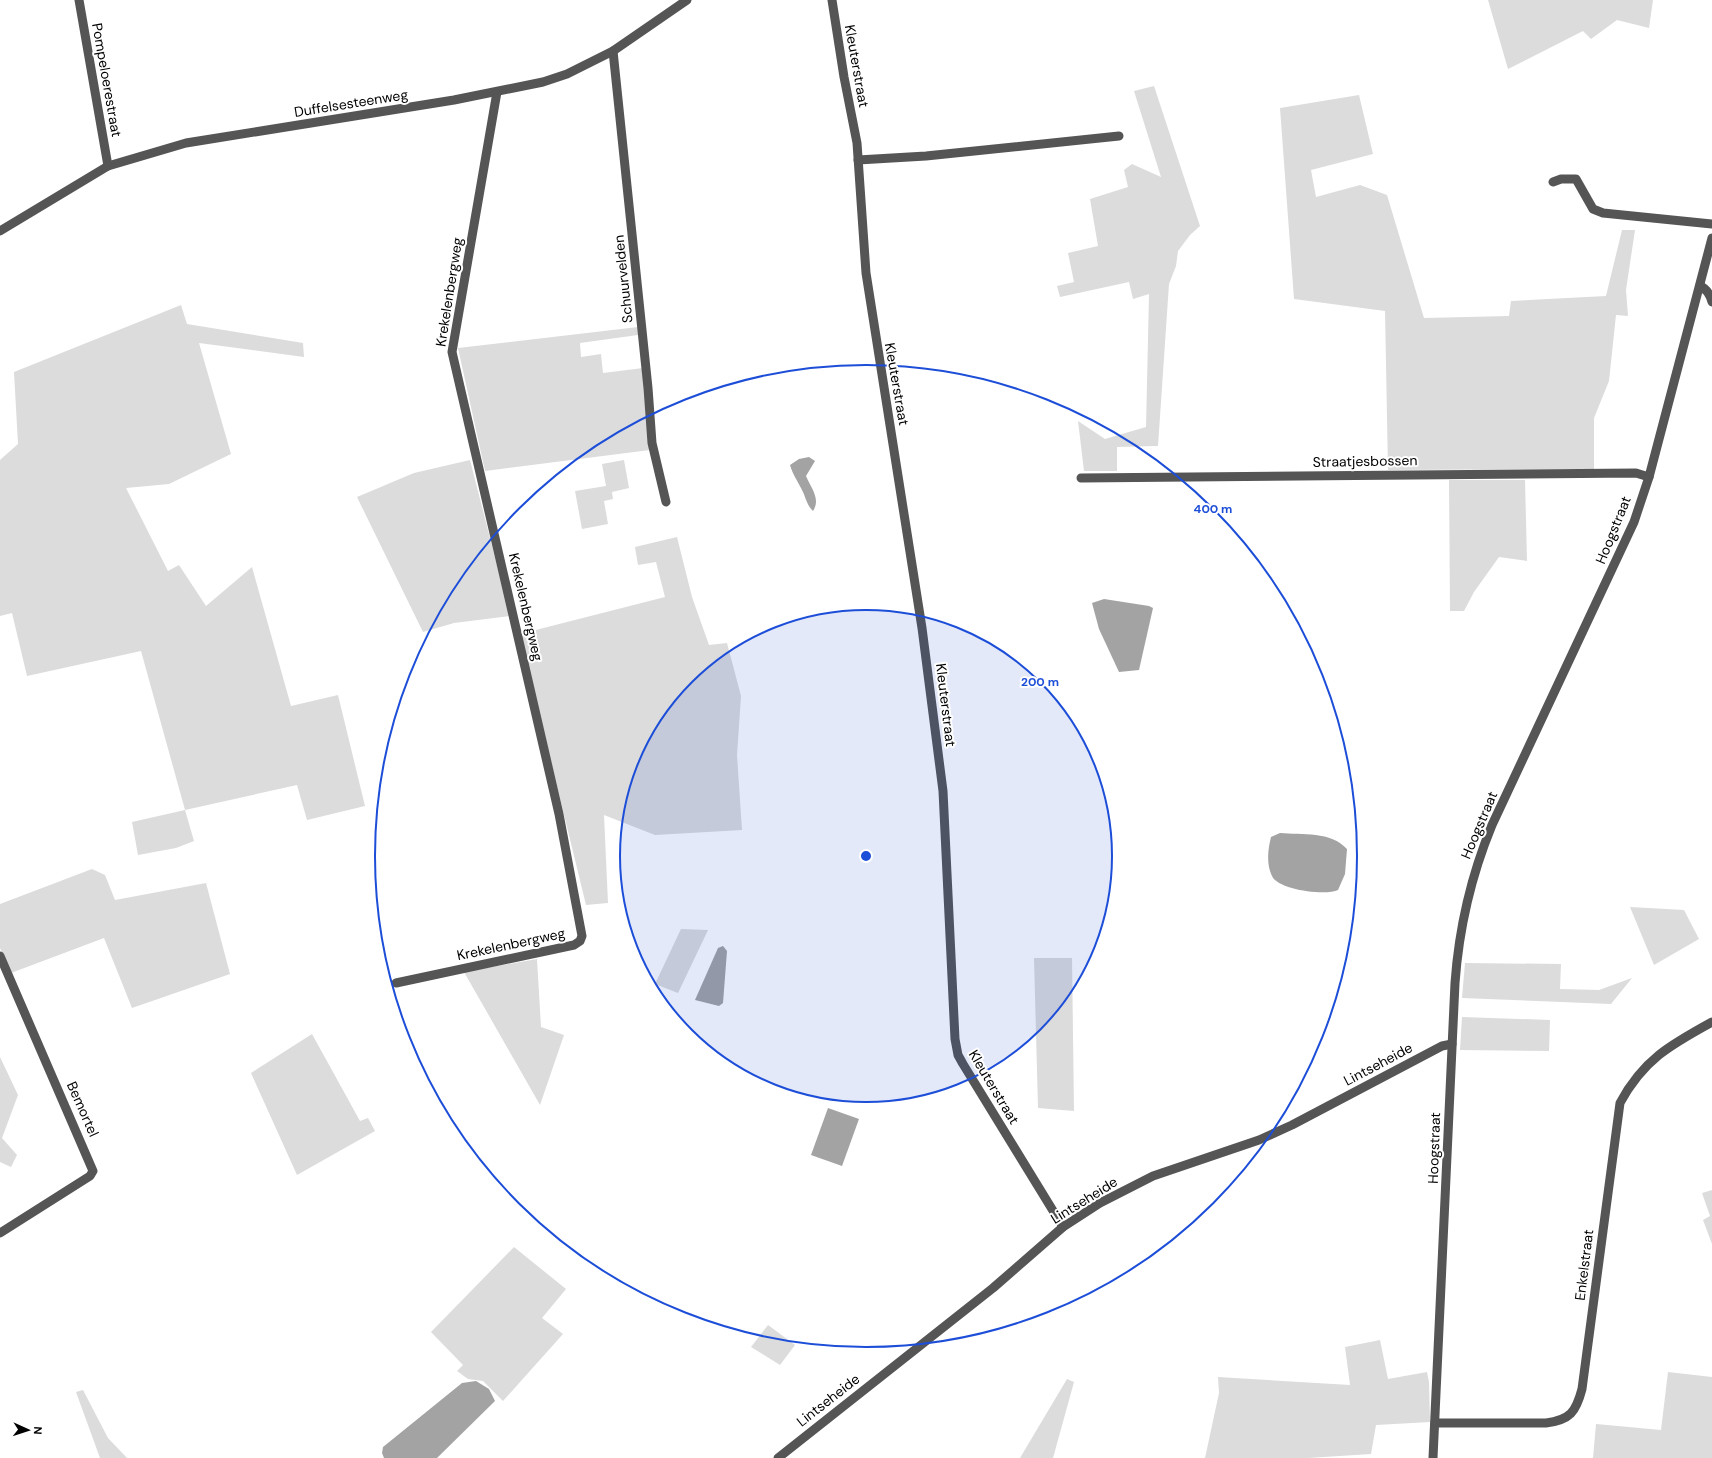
<svg xmlns="http://www.w3.org/2000/svg" width="1712" height="1458" viewBox="0 0 1712 1458" font-family="'DM Sans',sans-serif">
	<rect width="100%" height="100%" fill="#fff"/>
	<g fill="#dcdcdc">
		<path d="M1488 0H1653L1649 28 1617 20 1591 39 1583 31 1508 69Z"/>
		<path d="M1154 86 1200 226 1190 235 1178 251 1176 266 1169 284 1158 446 1117 447V471H1084L1078 421 1105 439 1146 427 1149 294 1133 299 1129 282 1060 297 1057 286 1074 282 1068 253 1098 246 1090 199 1128 187 1124 170 1132 164 1161 177 1134 91Z"/>
		<path d="M1359 95 1373 154 1311 170 1316 197 1360 185 1387 195 1424 318 1509 316 1511 301 1606 296 1622 230H1635L1626 290 1628 316 1616 315 1609 381 1594 418V469L1388 470 1385 311 1294 299 1280 108Z"/>
		<path d="M181 305 187 324 303 343 304 357 199 343 231 454 169 484 126 488 168 571 179 565 206 606 252 567 291 706 338 695 365 806 307 820 297 785 185 810 194 841 176 848 138 855 132 822 185 810 141 651 27 676 12 613 0 616V460L18 444 14 372Z"/>
		<path d="M638 327V335L580 343 581 357 601 354 603 373 643 368 650 450 485 471 458 348Z"/>
		<path d="M470 460 510 616 454 623 423 632 357 497 414 473Z"/>
		<path d="M624 460 629 488 612 492 613 499 604 501 608 524 582 529 575 491 606 486 602 464Z"/>
		<path d="M1449 480H1525L1527 561 1499 557 1474 592 1464 611H1450Z"/>
		<path d="M677 537 692 597 709 645 727 643 741 696 737 755 742 830 655 835 604 815 608 903 586 905 520 634 665 597 656 562 638 565 635 547Z"/>
		<path d="M92 869 105 875 115 900 206 883 230 974 132 1008 104 938 11 973 0 948V904Z"/>
		<path d="M1630 907 1684 910 1699 939 1654 965Z"/>
		<path d="M681 929 708 930 678 993 655 984Z"/>
		<path d="M1034 958H1072L1074 1111 1038 1108Z"/>
		<path d="M537 959 541 1027 564 1035 540 1105 464 972Z"/>
		<path d="M1465 963 1561 964 1560 989 1599 990 1632 978 1611 1004 1462 998Z"/>
		<path d="M1462 1017 1550 1020 1549 1051 1460 1050Z"/>
		<path d="M312 1034 360 1121 368 1118 375 1131 297 1175 251 1073Z"/>
		<path d="M0 1057 18 1095 2 1138 17 1155 11 1167 0 1162Z"/>
		<path d="M1712 1190V1244L1703 1220 1710 1216 1702 1193Z"/>
		<path d="M514 1247 566 1289 542 1318 563 1334 503 1401 483 1381 468 1379 457 1371 463 1365 431 1332Z"/>
		<path d="M768 1325 795 1345 780 1365 751 1347Z"/>
		<path d="M1380 1340 1388 1379 1427 1372 1429 1382 1430 1422 1376 1425 1371 1454 1308 1458H1205L1219 1393 1218 1377 1350 1385 1345 1347Z"/>
		<path d="M1668 1372 1712 1377V1458H1593L1596 1424 1661 1430Z"/>
		<path d="M1067 1379 1074 1382 1053 1458H1020Z"/>
		<path d="M83 1390 108 1438 127 1458H100L76 1392Z"/>
	</g>
	<g fill="#a3a3a3">
		<path d="M809 457 815 461 806 476C811 488 821 499 813 511 806 504 806 497 801 488 797 480 793 475 790 465L799 459Z"/>
		<path d="M1104 599 1149 606 1153 608 1139 670 1119 672 1099 629 1092 603Z"/>
		<path d="M1280 833C1302 835 1331 831 1347 849L1345 874 1338 890C1326 896 1278 890 1272 876 1266 864 1268 849 1271 837Z"/>
		<path d="M723 946 727 951 723 1003 719 1006 695 1000 718 948Z"/>
		<path d="M828 1108 859 1119 842 1166 811 1155Z"/>
		<path d="M476 1381 489 1389 495 1401 437 1458H384L382 1453 383 1447 462 1383Z"/>
	</g>
	<g fill="none" stroke-linecap="round" stroke-linejoin="round">
		<g stroke="#555" stroke-width="9">
			<path d="M79 0 108 166"/>
			<path d="M832 0 844 77 857 143 866 273 922 628 943 791 955 1039 958 1055 963 1064 1063 1227"/>
			<path d="M613 51 648 388 652 443 666 502"/>
			<path d="M858 160 926 156 1119 136"/>
			<path d="M1553 182 1561 179H1576L1593 209 1603 213 1712 224"/>
			<path d="M0 231 108 166 186 143 454 100 543 82 567 74 613 51 687 0"/>
			<path d="M1700 286C1707 289 1710 294 1712 302"/>
			<path d="M1081 478 1636 473 1649 477"/>
			<path d="M0 956 93 1171 90 1176 0 1233"/>
			<path d="M396 983 574 945 580 941 582 936 559 814 452 352 497 92"/>
			<path d="M1435 1423H1546C1570 1420 1576 1412 1582 1389L1620 1103C1643 1060 1670 1045 1712 1022"/>
			<path d="M778 1458 993 1288 1063 1227 1100 1203 1153 1176 1259 1140 1292 1125 1442 1046 1452 1044"/>
			<path d="M1433 1458 1455 983C1459 927 1471 876 1492 825L1634 522 1649 477 1712 238"/>
		</g>
	</g>
	<circle cx="866" cy="856" r="246" fill="#1d4ed8" fill-opacity=".12"/>
	<g fill="none" stroke="#1d4ed8" stroke-width="2">
		<circle cx="866" cy="856" r="246"/>
		<circle cx="866" cy="856" r="491"/>
	</g>
	<g text-anchor="middle" stroke-width="4" stroke-linejoin="round" paint-order="stroke">
		<g font-size="14" fill="#000" stroke="#fff">
			<text transform="translate(857 66) rotate(80)" y="5">Kleuterstraat</text>
			<text transform="translate(107 80) rotate(80)" y="5">Pompeloerestraat</text>
			<text transform="translate(351 103) rotate(-9)" y="5">Duffelsesteenweg</text>
			<text transform="translate(623 279) rotate(-96)" y="5">Schuurvelden</text>
			<text transform="translate(449 292) rotate(-81)" y="5">Krekelenbergweg</text>
			<text transform="translate(897 384) rotate(80)" y="5">Kleuterstraat</text>
			<text transform="translate(1365 461) rotate(-1)" y="5">Straatjesbossen</text>
			<text transform="translate(1613 530) rotate(-68)" y="5">Hoogstraat</text>
			<text transform="translate(526 607) rotate(77)" y="5">Krekelenbergweg</text>
			<text transform="translate(946 705) rotate(83)" y="5">Kleuterstraat</text>
			<text transform="translate(1479 825) rotate(-67)" y="5">Hoogstraat</text>
			<text transform="translate(511 944) rotate(-12)" y="5">Krekelenbergweg</text>
			<text transform="translate(1378 1064) rotate(-28)" y="5">Lintseheide</text>
			<text transform="translate(994 1087) rotate(59)" y="5">Kleuterstraat</text>
			<text transform="translate(83 1109) rotate(66)" y="5">Bemortel</text>
			<text transform="translate(1434 1148) rotate(-88)" y="5">Hoogstraat</text>
			<text transform="translate(1084 1200) rotate(-32)" y="5">Lintseheide</text>
			<text transform="translate(1584 1265) rotate(-83)" y="5">Enkelstraat</text>
			<text transform="translate(828 1400) rotate(-38)" y="5">Lintseheide</text>
		</g>
	</g>
	<circle cx="866" cy="856" r="6" fill="#1d4ed8" stroke="#fff" stroke-width="2"/>
	<g font-size="12" text-anchor="middle" font-weight="bold" fill="#1d4ed8" stroke="#fff" stroke-width="4" stroke-linejoin="round" paint-order="stroke">
		<text x="1213" y="513">400 m</text>
		<text x="1040" y="686">200 m</text>
	</g>
	<g transform="translate(28 1430) rotate(93)" stroke="#ffffff" stroke-width="3" paint-order="stroke">
	<path d="M0-3L7 15L0 10L-7 15Z" fill="#000000"/>
	<text y="-6" font-size="11" font-weight="bold" text-anchor="middle" fill="#000000">N</text>
	</g>
</svg>
